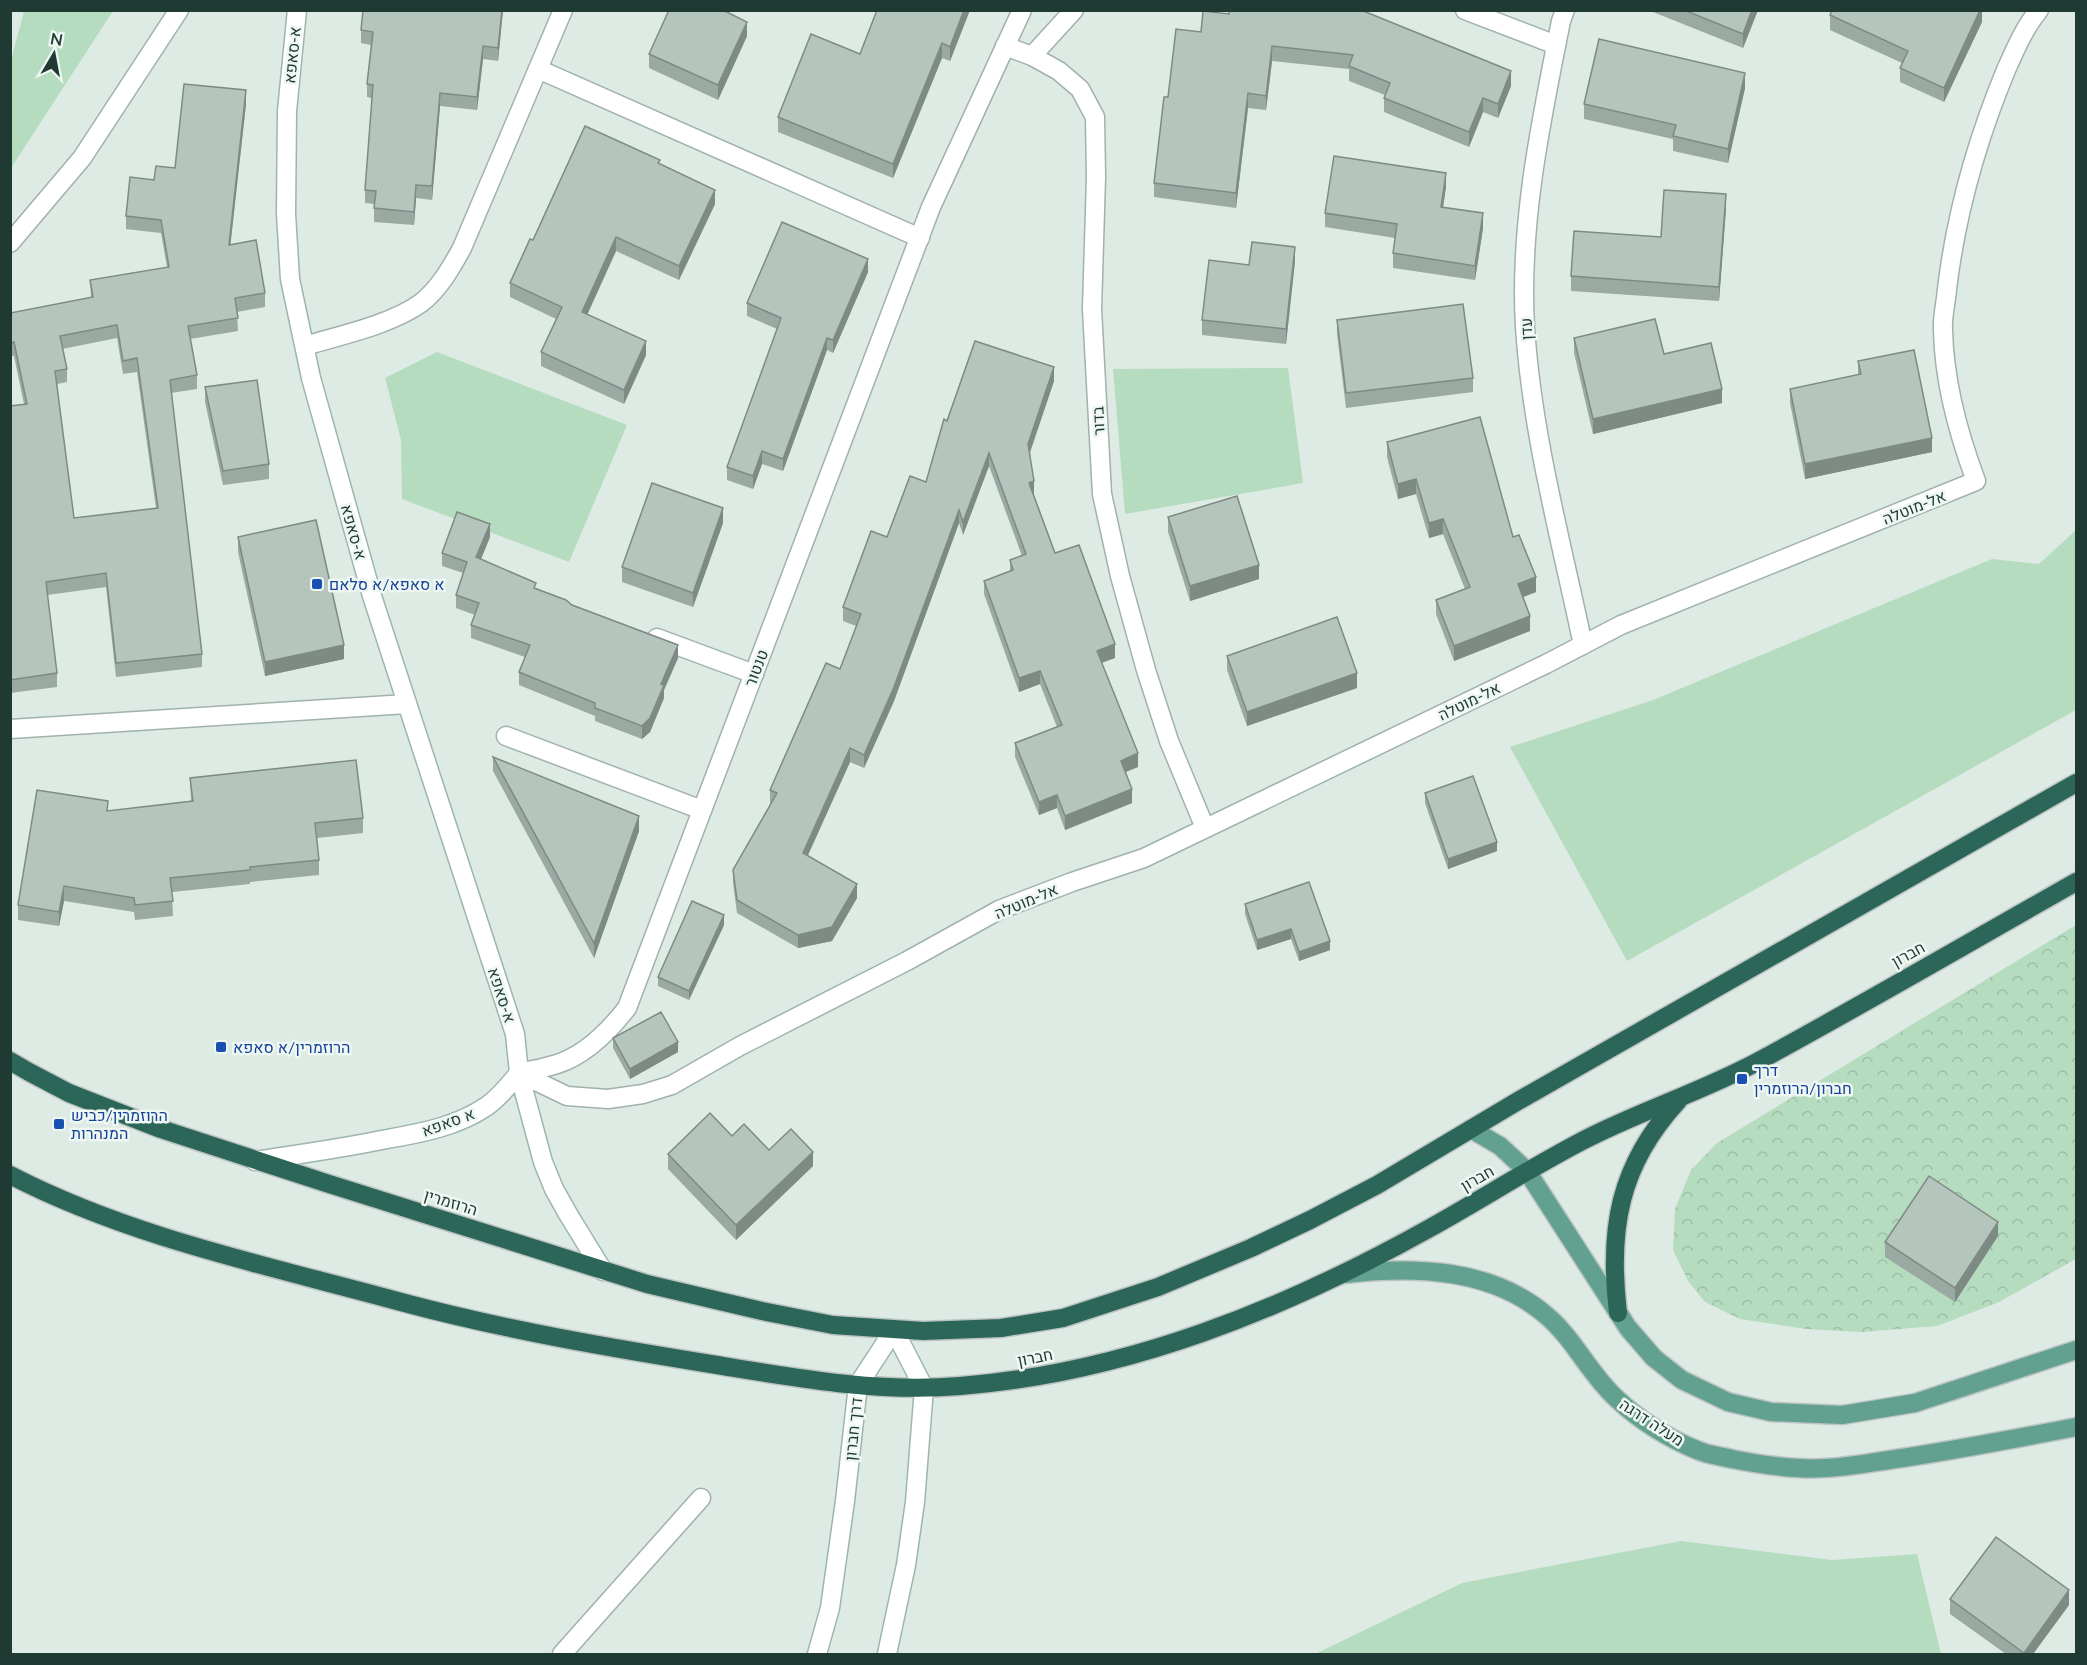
<svg xmlns="http://www.w3.org/2000/svg" width="2087" height="1665" viewBox="0 0 2087 1665" font-family="Lato,Heebo,sans-serif">
	<defs>
		<pattern id="park-crowns" width="20" height="18" patternUnits="userSpaceOnUse" patternTransform="scale(1.5)"><rect width="20" height="18" fill="#b6dcbf"/><path d="M2 6a3 3 0 1 1 6 0M12 15a3 3 0 1 1 6 0" fill="none" stroke="#9cbea5"/></pattern>
	</defs>
	<rect width="100%" height="100%" fill="#deeae4"/>
	<g fill="#b6dcbf">
		<path d="M24 11H113L11 168V61Z"/>
		<path d="M437 352 627 425 569 562 402 499 401 440 385 378Z"/>
		<path d="M1288 368 1303 483 1125 514 1113 369Z"/>
		<path d="M2076 530V710L1627 961 1510 747 1653 700 1992 559 2039 564Z"/>
		<path d="M1681 1541 1832 1560 1917 1554 1941 1654H1315L1462 1583Z"/>
	</g>
	<path fill="url(#park-crowns)" d="M2076 925V1259L1999 1302 1937 1326 1861 1332 1806 1329 1740 1319 1705 1302 1688 1281 1673 1250 1675 1209 1691 1170 1717 1143Z"/>
	<g fill="none" stroke-linecap="round" stroke-linejoin="round">
		<defs>
			<g id="lane">
				<path d="M657 638 754 674"/>
				<path d="M506 736 702 810"/>
			</g>
			<g id="street">
				<path d="M1465 10 1556 45"/>
				<path d="M1565 10 1561 21C1541 121 1519 224 1525 327 1532 435 1561 540 1583 645"/>
				<path d="M1005 46 1032 56 1059 71 1080 89 1095 117 1096 177 1092 309 1102 494 1120 576 1146 670 1169 741 1205 828"/>
				<path d="M1032 56 1074 10"/>
				<path d="M538 69 920 238"/>
				<path d="M10 243 82 158 179 10"/>
				<path d="M305 346C341 335 390 325 421 303 439 289 451 268 462 248L563 10"/>
				<path d="M10 729 407 704"/>
				<path d="M519 1073 567 1096 608 1099 643 1094 672 1085 740 1046 907 961 999 910 1072 882 1144 858 1546 664 1621 625 1976 481C1958 433 1944 381 1943 330 1942 317 1946 303 1947 289 1956 214 1977 140 2006 70 2015 50 2024 28 2039 10"/>
				<path d="M519 1073C532 1070 545 1068 557 1064 586 1055 609 1031 627 1008L931 207 1022 10"/>
				<path d="M562 1654 701 1498"/>
			</g>
			<g id="secondary">
				<path d="M297 10 287 111 286 214 290 279 311 378 372 596 515 1034 519 1073 543 1162 554 1189 568 1214 603 1271"/>
				<path d="M255 1161C300 1154 344 1148 387 1139 422 1133 458 1126 487 1106 500 1097 509 1085 519 1073"/>
				<path d="M817 1654 830 1608 845 1501 858 1385 894 1330 924 1388 915 1502 906 1565 887 1654"/>
			</g>
			<g id="primary">
				<path d="M1471 1129 1500 1146 1527 1171 1628 1328 1654 1358 1682 1380 1728 1402 1771 1412 1842 1415 1915 1403 2076 1350"/>
				<path d="M1345 1274C1414 1266 1492 1268 1547 1316 1575 1340 1590 1375 1617 1399 1639 1420 1669 1439 1697 1450 1707 1455 1721 1456 1732 1459 1762 1465 1795 1470 1826 1468 1847 1467 1868 1463 1889 1460 1952 1451 2014 1439 2076 1427"/>
			</g>
			<g id="highway">
				<path d="M10 1061 29 1072 69 1093 161 1129 326 1183 647 1284 762 1311 833 1325 923 1331 1001 1328 1063 1318 1158 1287 1251 1248 1310 1220 1377 1185 1518 1101 2076 783"/>
				<path d="M10 1175C132 1238 270 1266 401 1302 505 1330 611 1348 717 1365 797 1378 879 1393 960 1386 1127 1373 1285 1309 1430 1228 1482 1199 1532 1167 1584 1140 1640 1111 1701 1092 1757 1062 1864 1004 1970 942 2076 882"/>
				<path d="M1618 1313C1608 1229 1619 1165 1678 1101"/>
			</g>
		</defs>
		<use href="#lane" stroke="#a1b2ab" stroke-width="21"/>
		<use href="#street" stroke="#a1b2ab" stroke-width="21"/>
		<use href="#secondary" stroke="#9db6ac" stroke-width="21"/>
		<use href="#primary" stroke="#bcc4c2" stroke-width="21"/>
		<use href="#highway" stroke="#bcc4c2" stroke-width="21"/>
		<use href="#lane" stroke="#fff" stroke-width="18"/>
		<use href="#street" stroke="#fff" stroke-width="18"/>
		<use href="#secondary" stroke="#fff" stroke-width="18"/>
		<use href="#primary" stroke="#62a18f" stroke-width="18"/>
		<use href="#highway" stroke="#2b6659" stroke-width="18"/>
	</g>
	<g fill="#9ba9a3" fill-rule="evenodd">
		<path d="M503 10 498 61 483 59 477 110 440 106 432 200 416 198 414 225 374 222V204L365 203V190L372 98 367 97V84L371 45 361 43V30Z"/>
		<path d="M970 10 950 61 942 58 893 178 778 132V117L860 54Z"/>
		<path d="M1648 10H1758L1743 48Z"/>
		<path d="M1982 10V22L1944 102 1900 82V68L1902 63 1830 30V15Z"/>
		<path d="M1203 11 1511 86 1498 118 1483 112 1469 147 1384 112V98L1385 95 1349 81V69L1272 61 1266 110 1248 108 1236 208 1154 197V183L1168 97 1201 32Z"/>
		<path d="M747 36 718 100 649 68V54Z"/>
		<path d="M1745 88 1728 163 1673 151V139L1584 119V104Z"/>
		<path d="M246 104 230 245 265 293V307L237 312 238 331 190 339 197 375V389L171 393 202 654V667L116 677 106 587 47 595 57 673V687L10 693V406L24 404 14 356H10V313L91 297 90 280 167 267 161 233 126 229V216L154 180 175 168ZM117 338 123 374 137 372 156 508 74 518 57 384 67 382V369L62 349Z"/>
		<path d="M660 164 715 204 679 280 616 251 587 315 646 355 624 404 541 366V352L556 319 510 297V283L533 240Z"/>
		<path d="M1446 187 1443 207 1483 228 1475 280 1393 268V253L1395 238 1325 227V213Z"/>
		<path d="M1726 209 1719 301 1571 291V276Z"/>
		<path d="M1295 261 1286 344 1202 335V320Z"/>
		<path d="M868 272 833 353 827 350 783 471 762 464 753 489 727 480V467L777 329 747 316V303Z"/>
		<path d="M1337 320 1473 378V392L1346 408 1337 334Z"/>
		<path d="M1574 338 1664 354 1722 403 1593 434 1574 353Z"/>
		<path d="M1858 361 1932 452 1805 479 1790 403V389L1858 375Z"/>
		<path d="M1054 381 1030 453 1034 495 1055 553 1115 658 1102 663 1138 767 1125 772 1132 803 1065 830 1057 808 1039 815 1015 757V743L1057 727 1040 684 1019 692 984 594V581L1010 572V560L1022 556 989 466 963 535 959 523 894 701 864 768 850 762 808 855 857 898 832 941 798 948 737 913 733 883V870L771 804 770 803V790L840 669 856 626 843 621V607L887 537 926 482 947 421Z"/>
		<path d="M205 387 269 464V479L223 485 205 402Z"/>
		<path d="M1387 442 1513 537 1536 592 1523 597 1530 631 1454 661 1436 614V600L1465 589 1443 534 1429 538 1416 494 1398 499 1387 457Z"/>
		<path d="M1168 517 1259 579 1190 601 1168 532Z"/>
		<path d="M723 523 693 607 622 582V567Z"/>
		<path d="M238 537 344 659 265 676 238 552Z"/>
		<path d="M490 537 481 559 536 588 678 658 664 690V698L650 732 642 739 595 721V716L519 685V672L525 657 471 638V625L475 615 456 608V595L463 573 442 566V553Z"/>
		<path d="M1227 656 1357 688 1247 726 1227 670Z"/>
		<path d="M493 757 639 831 594 958 493 771Z"/>
		<path d="M190 778 363 818V833L317 838 319 860V875L250 882V884L172 892 173 916 135 920 134 912 64 901 59 926 18 920V905L191 801Z"/>
		<path d="M1425 793 1497 851 1448 869 1425 803Z"/>
		<path d="M1245 904 1330 950 1299 961 1291 939 1257 950 1245 914Z"/>
		<path d="M724 925 689 1000 658 986V977Z"/>
		<path d="M613 1038 678 1052 630 1079 613 1048Z"/>
		<path d="M732 1136 813 1166 736 1240 668 1169V1154Z"/>
		<path d="M1998 1236 1955 1302 1885 1257V1242Z"/>
		<path d="M1950 1599 2069 1605 2033 1654H2006L1950 1614Z"/>
	</g>
	<g fill="#7e8a84">
		<path d="M502 10H503L498 61V48Z"/>
		<path d="M964 10H970L950 61V47Z"/>
		<path d="M1752 10H1758L1743 48V34Z"/>
		<path d="M1980 10H1982V22L1944 102V88Z"/>
		<path d="M747 22V36L718 100V85Z"/>
		<path d="M942 43V58L893 178V164Z"/>
		<path d="M483 46V59L477 110V97Z"/>
		<path d="M1272 46V61L1266 110V96Z"/>
		<path d="M1511 71V86L1498 118V104Z"/>
		<path d="M1745 73V88L1728 163V149Z"/>
		<path d="M246 90V104L229 258V245Z"/>
		<path d="M440 93V106L432 200V186Z"/>
		<path d="M1248 93V108L1236 208V193Z"/>
		<path d="M1483 98V112L1469 147V132Z"/>
		<path d="M1446 173V187L1441 221V207Z"/>
		<path d="M416 185V198L414 225V212Z"/>
		<path d="M715 190V204L679 280V266Z"/>
		<path d="M1726 194V209L1719 301V287Z"/>
		<path d="M1483 213V228L1475 280V266Z"/>
		<path d="M616 237V251L582 326V312Z"/>
		<path d="M1295 247V261L1286 344V329Z"/>
		<path d="M868 259V272L833 353V340Z"/>
		<path d="M827 338V350L783 471V459Z"/>
		<path d="M646 341V355L624 404V390Z"/>
		<path d="M1054 367V381L1028 457V444Z"/>
		<path d="M1722 389V403L1593 434V419Z"/>
		<path d="M1932 438V452L1805 479V464Z"/>
		<path d="M762 451V464L753 489V476Z"/>
		<path d="M989 453V466L963 535V522Z"/>
		<path d="M1416 479V494L1398 499V484Z"/>
		<path d="M1034 481V495L1029 496V483Z"/>
		<path d="M723 508V523L693 607V593Z"/>
		<path d="M959 510V523L894 701 864 768V755Z"/>
		<path d="M1443 519V534L1429 538V523Z"/>
		<path d="M490 524V537L476 571V557Z"/>
		<path d="M1259 565V579L1190 601V586Z"/>
		<path d="M1536 577V592L1518 599V584Z"/>
		<path d="M1530 616V631L1454 661V646Z"/>
		<path d="M1115 644V658L1097 664V651Z"/>
		<path d="M344 645V659L265 676V662Z"/>
		<path d="M678 645V658L664 690V698L650 732 642 739V726Z"/>
		<path d="M1040 671V684L1019 692V678Z"/>
		<path d="M1357 673V688L1247 726V712Z"/>
		<path d="M850 748V762L803 866V853Z"/>
		<path d="M1138 753V767L1121 774V761Z"/>
		<path d="M1132 789V803L1065 830V816Z"/>
		<path d="M1057 795V808L1039 815V802Z"/>
		<path d="M639 816V831L594 958V943Z"/>
		<path d="M1497 842V851L1448 869V859Z"/>
		<path d="M857 884V898L832 941 798 948V935Z"/>
		<path d="M64 886V901L59 926V912Z"/>
		<path d="M724 915V925L689 1000V991Z"/>
		<path d="M1291 929V939L1257 950V940Z"/>
		<path d="M1330 941V950L1299 961V952Z"/>
		<path d="M678 1042V1052L630 1079V1069Z"/>
		<path d="M813 1152V1166L736 1240V1225Z"/>
		<path d="M1998 1222V1236L1955 1302V1288Z"/>
		<path d="M2069 1590V1605L2033 1654H2024V1653Z"/>
	</g>
	<g fill="#b4c5bd" stroke="#7e8a84" stroke-width="1.5" fill-rule="evenodd">
		<path d="M363 10H502L498 48 483 46 477 97 440 93 432 186 416 185 414 212 374 208 376 191 365 190 373 85 367 84 373 32 361 30Z"/>
		<path d="M669 10H723L747 22 718 85 649 54Z"/>
		<path d="M877 10H964L950 47 942 43 893 164 778 117 811 34 860 54Z"/>
		<path d="M1229 10H1361L1511 71 1498 104 1483 98 1469 132 1384 98 1390 83 1349 66 1353 55 1272 46 1266 96 1248 93 1236 193 1154 183 1164 97H1168L1176 29 1201 32 1203 11 1229 14Z"/>
		<path d="M1684 10H1752L1743 34Z"/>
		<path d="M1832 10H1980L1944 88 1900 68 1908 51 1830 15Z"/>
		<path d="M1599 39 1745 73 1728 149 1673 136 1676 125 1584 104Z"/>
		<path d="M184 84 246 90 229 245 256 240 265 293 235 298 238 318 188 326 197 375 170 380 202 654 116 663 106 573 46 582 57 673 10 680V406L27 404 14 342 10 343V313L93 297 90 280 169 267 161 220 126 216 130 177 154 180 156 166 175 168ZM117 325 123 361 137 358 158 508 74 518 55 371 67 369 60 336Z"/>
		<path d="M585 126 660 160 658 163 715 190 679 266 616 237 582 312 646 341 624 390 541 352 562 307 510 283 530 239 533 240Z"/>
		<path d="M1334 156 1446 173 1441 207 1483 213 1475 266 1393 253 1397 224 1325 213Z"/>
		<path d="M1664 190 1726 194 1719 287 1571 276 1574 231 1661 237Z"/>
		<path d="M782 222 868 259 833 340 827 338 783 459 762 451 753 476 727 467 781 318 747 303Z"/>
		<path d="M1252 242 1295 247 1286 329 1202 320 1209 260 1249 265Z"/>
		<path d="M1463 304 1473 378 1346 393 1337 320Z"/>
		<path d="M1655 319 1664 354 1711 343 1722 389 1593 419 1574 338Z"/>
		<path d="M975 341 1054 367 1028 444 1034 481 1029 483 1055 553 1079 545 1115 644 1097 651 1138 753 1121 761 1132 789 1065 816 1057 795 1039 802 1015 743 1062 725 1040 671 1019 678 984 581 1013 570 1010 560 1026 554 989 453 963 522 959 510 894 687 864 755 850 748 803 853 857 884 832 927 798 935 737 900 733 870 777 793 770 790 826 663 840 669 861 614 843 607 871 531 887 537 910 476 926 482 944 419 947 421Z"/>
		<path d="M1914 350 1932 438 1805 464 1790 389 1861 374 1858 361Z"/>
		<path d="M257 380 269 464 223 471 205 387Z"/>
		<path d="M1480 417 1513 537 1519 535 1536 577 1518 584 1530 616 1454 646 1436 600 1470 587 1443 519 1429 523 1416 479 1398 484 1387 442Z"/>
		<path d="M652 483 723 508 693 593 622 567Z"/>
		<path d="M1237 496 1259 565 1190 586 1168 517Z"/>
		<path d="M457 512 490 524 476 557 536 583 534 588 566 600 572 605 678 645 661 684 664 685 650 718 642 726 595 708V703L519 672 530 645 471 625 479 603 456 595 467 562 442 553Z"/>
		<path d="M316 520 344 645 265 662 238 537Z"/>
		<path d="M1337 617 1357 673 1247 712 1227 656Z"/>
		<path d="M493 757 639 816 594 943Z"/>
		<path d="M356 760 363 818 315 823 319 860 250 867V870L170 878 173 901 135 905 134 898 64 886 59 912 18 905 37 790 108 801 107 811 193 801 190 778Z"/>
		<path d="M1473 776 1497 842 1448 859 1425 793Z"/>
		<path d="M1309 882 1330 941 1299 952 1291 929 1257 940 1245 904Z"/>
		<path d="M692 901 724 915 689 991 658 977Z"/>
		<path d="M661 1012 678 1042 630 1069 613 1038Z"/>
		<path d="M710 1113 732 1136 744 1124 769 1150 791 1129 813 1152 736 1225 668 1154Z"/>
		<path d="M1929 1176 1998 1222 1955 1288 1885 1242Z"/>
		<path d="M1996 1537 2069 1590 2024 1653 1950 1599Z"/>
	</g>
	<g fill="#1a4fb4" stroke="#eef7f2" stroke-width="2">
		<rect x="311" y="578" width="12" height="12" rx="3"/>
		<rect x="215" y="1041" width="12" height="12" rx="3"/>
		<rect x="1736" y="1073" width="12" height="12" rx="3"/>
		<rect x="53" y="1118" width="12" height="12" rx="3"/>
	</g>
	<g text-anchor="middle" stroke-width="5" stroke-linejoin="round" paint-order="stroke">
		<g font-size="16" fill="#1f3a32" stroke="#eef7f2">
			<text transform="translate(292 55) rotate(-84)" y="6">א-סאפא</text>
			<text transform="translate(1526 329) rotate(-93)" y="6">עדן</text>
			<text transform="translate(1098 421) rotate(-93)" y="6">בדור</text>
			<text transform="translate(1914 507) rotate(-22)" y="6">אל-מוטלה</text>
			<text transform="translate(354 532) rotate(74)" y="6">א-סאפא</text>
			<text transform="translate(756 668) rotate(-69)" y="6">טנטור</text>
			<text transform="translate(1469 701) rotate(-26)" y="6">אל-מוטלה</text>
			<text transform="translate(1026 901) rotate(-23)" y="6">אל-מוטלה</text>
			<text transform="translate(1908 954) rotate(-29)" y="6">חברון</text>
			<text transform="translate(502 995) rotate(72)" y="6">א-סאפא</text>
			<text transform="translate(448 1122) rotate(-20)" y="6">א סאפא</text>
			<text transform="translate(1477 1178) rotate(-30)" y="6">חברון</text>
			<text transform="translate(451 1202) rotate(17)" y="6">הרוזמרין</text>
			<text transform="translate(1035 1357) rotate(-11)" y="6">חברון</text>
			<text transform="translate(1652 1422) rotate(33)" y="6">מעלה דרגה</text>
			<text transform="translate(853 1429) rotate(-84)" y="6">דרך חברון</text>
		</g>
		<g font-size="16" fill="#164399" stroke="#eef7f2" text-anchor="start">
			<text x="329" y="590">א סאפא/א סלאם</text>
			<text x="233" y="1053">הרוזמרין/א סאפא</text>
			<text x="1754" y="1076">דרך<tspan x="1754" dy="18">חברון/הרוזמרין</tspan></text>
			<text x="71" y="1121">הרוזמרין/כביש<tspan x="71" dy="18">המנהרות</tspan></text>
		</g>
	</g>
	<rect width="2087" height="1665" fill="none" stroke="#1f3a32" stroke-width="24"/>
	<g transform="translate(54 54) rotate(10)" stroke="#eef7f2" stroke-width="4.5" paint-order="stroke">
	<path d="M0-4.5L10 22L0 15L-10 22Z" fill="#1f3a32"/>
	<text y="-9" font-size="16" font-weight="bold" text-anchor="middle" fill="#1f3a32">N</text>
	</g>
</svg>
